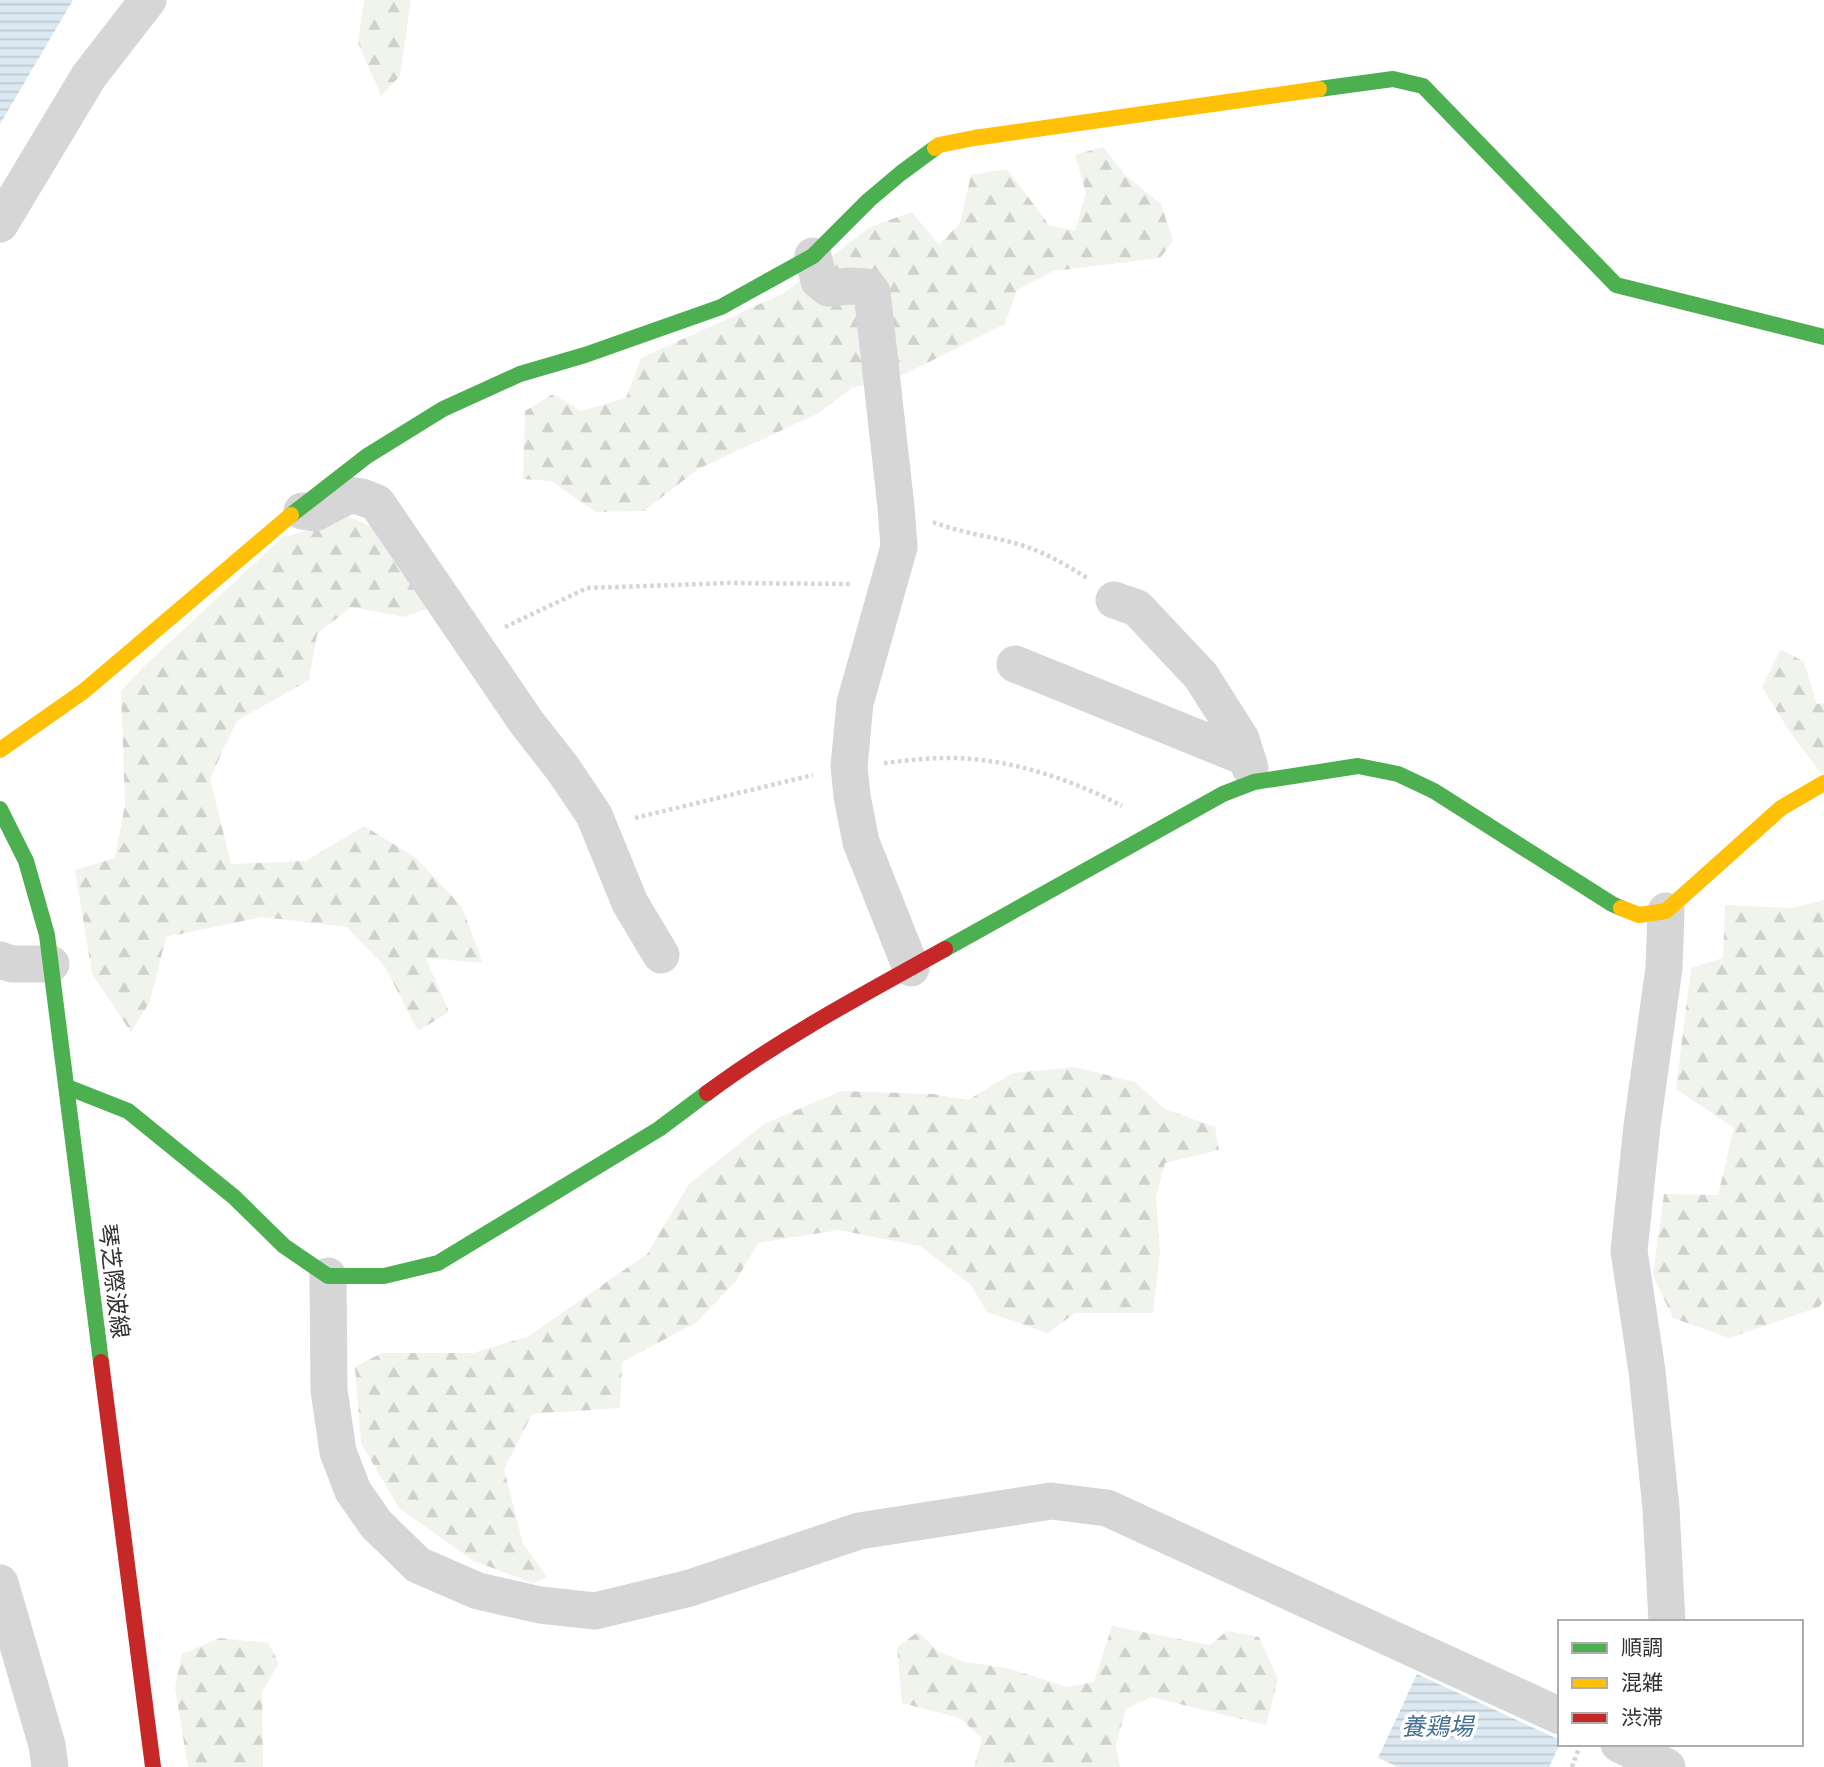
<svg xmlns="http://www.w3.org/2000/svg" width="1824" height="1767" viewBox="0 0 1824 1767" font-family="'Varela Round','Noto Sans JP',sans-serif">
	<defs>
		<pattern id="forest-firs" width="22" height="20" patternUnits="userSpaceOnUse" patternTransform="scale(1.75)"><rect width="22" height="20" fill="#f1f4ed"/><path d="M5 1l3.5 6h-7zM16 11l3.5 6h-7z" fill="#cfd2cc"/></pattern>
		<pattern id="water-rules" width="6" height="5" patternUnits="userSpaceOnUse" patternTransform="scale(1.75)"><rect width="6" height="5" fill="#dde9f2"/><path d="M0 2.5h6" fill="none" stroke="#bec8d0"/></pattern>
	</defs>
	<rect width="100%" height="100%" fill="#fff"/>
	<g fill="url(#forest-firs)">
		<path d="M364 0H411L400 76 381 96 358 43Z"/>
		<path d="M1103 147 1126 176 1161 204 1173 241 1160 258 1054 271 1017 290 1005 324 905 374 852 388 817 414 698 469 644 511 596 512 551 481 523 479 525 411 553 394 581 411 626 398 641 358 784 293 870 227 912 212 939 245 960 223 971 175 1007 169 1049 225 1075 231 1086 193 1075 155Z"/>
		<path d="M341 513 375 528 429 608 404 617 351 607 317 634 309 680 237 721 210 778 231 864 306 861 364 826 416 858 462 907 483 963 426 958 449 1012 418 1031 385 967 347 927 262 917 166 937 150 1001 131 1032 92 974 75 870 115 858 125 805 121 691 142 668 283 537 305 531Z"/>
		<path d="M1781 649 1804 662 1817 704 1824 703V777L1790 732 1762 687Z"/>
		<path d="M1824 900V1301L1819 1307 1729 1338 1673 1318 1653 1275 1664 1194 1718 1195 1734 1128 1676 1089 1691 968 1723 958 1725 905 1793 908Z"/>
		<path d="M1075 1067 1135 1082 1165 1109 1215 1127 1219 1150 1165 1163 1156 1197 1160 1252 1153 1313H1075L1048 1333 987 1312 971 1285 920 1246 839 1230 758 1243 735 1282 697 1322 622 1362 620 1408 532 1414 504 1469 523 1544 547 1577 533 1583 474 1561 399 1508 361 1443 355 1367 382 1353H473L529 1336 647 1254 689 1184 764 1124 841 1091 933 1094 968 1100 1013 1073Z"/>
		<path d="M1112 1626 1210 1645 1227 1631 1259 1637 1278 1679 1266 1725 1151 1697 1126 1709 1116 1745 1120 1767H974L982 1738 960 1718 902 1703 897 1647 918 1632 938 1651 964 1662 1007 1668 1067 1687 1094 1682Z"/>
		<path d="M220 1638 268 1643 279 1663 262 1692 263 1767H188L175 1688 182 1654Z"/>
	</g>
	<g fill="url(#water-rules)">
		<path d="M0 0H73L0 124Z"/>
		<path d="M1417 1674 1560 1740V1744L1549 1767H1398L1378 1758Z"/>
	</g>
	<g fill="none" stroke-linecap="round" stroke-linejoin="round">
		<g stroke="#d5d5d5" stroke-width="4.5" stroke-dasharray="3.5 3.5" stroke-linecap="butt">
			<path d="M933 522C960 533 990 536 1018 544 1044 552 1065 564 1087 578"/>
			<path d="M505 627 587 588 728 583 851 584"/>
			<path d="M884 763C904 761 924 758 944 758 1005 757 1069 778 1122 806"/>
			<path d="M635 818 813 775"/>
			<path d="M1572 1767 1579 1748"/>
		</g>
		<g stroke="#d6d6d6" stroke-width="37">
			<path d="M0 224 89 76 148 0"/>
			<path d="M813 256 819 281 828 288 850 286 868 287 872 292 896 507 899 547 855 703 849 766 852 796 861 842 911 968"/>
			<path d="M302 511 315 513 349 495 362 497 377 503 527 723 563 769 594 815 630 903 661 955"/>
			<path d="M1114 600 1137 608 1201 676 1241 739 1250 768"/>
			<path d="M1015 664 1247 758"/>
			<path d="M1666 911 1664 968 1642 1126 1629 1251 1647 1371 1661 1508 1667 1622"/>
			<path d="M0 960 12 964H51"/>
			<path d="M328 1276 329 1390 338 1452 353 1491 376 1524 418 1565 478 1591 540 1605 595 1611 690 1588 859 1531 1051 1501 1107 1508 1560 1716"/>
			<path d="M0 1583 47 1745 50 1767"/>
			<path d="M1619 1744 1667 1767"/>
		</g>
		<g stroke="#4caf50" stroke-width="16">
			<path d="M1319 89 1393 79 1423 86 1616 285 1824 337"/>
			<path d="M291 515 367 456 443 409 520 374 585 355 721 307 813 256 869 200 901 173 935 148"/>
			<path d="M0 809 26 861 47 935 101 1362"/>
			<path d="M945 949 1223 794 1254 782 1358 766 1398 774 1434 791 1612 904 1621 908"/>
			<path d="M67 1087 128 1111 234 1197 284 1246 328 1276H384L438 1263 659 1129 707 1093"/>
		</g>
		<g stroke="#ffc107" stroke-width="16">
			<path d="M935 148 939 145 974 138 1319 89"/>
			<path d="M0 750 84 691 291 515"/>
			<path d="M1621 908 1639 915 1666 911 1781 808 1824 783"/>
		</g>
		<g stroke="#c62828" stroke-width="16">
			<path d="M707 1093C781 1038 864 994 945 949"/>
			<path d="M101 1362 153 1767"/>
		</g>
	</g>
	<g text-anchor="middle" stroke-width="7" stroke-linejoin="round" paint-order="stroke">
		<g font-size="23" fill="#323232" stroke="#fff">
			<text transform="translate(114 1281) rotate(83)" y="8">琴芝際波線</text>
		</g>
		<g font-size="24" font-style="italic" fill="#437191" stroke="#fff">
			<text x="1437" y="1735">養鶏場</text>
		</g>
	</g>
	<rect x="1558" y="1620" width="245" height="126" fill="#ffffff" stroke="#adadad" stroke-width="2"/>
	<rect x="1572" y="1643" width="35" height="10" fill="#4caf50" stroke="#adadad" stroke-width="2"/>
	<text x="1621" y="1655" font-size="21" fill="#323232">順調</text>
	<rect x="1572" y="1678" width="35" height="10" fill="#ffc107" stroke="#adadad" stroke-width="2"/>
	<text x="1621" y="1690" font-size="21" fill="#323232">混雑</text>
	<rect x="1572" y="1713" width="35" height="10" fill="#c62828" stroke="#adadad" stroke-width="2"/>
	<text x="1621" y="1725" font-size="21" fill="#323232">渋滞</text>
</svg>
